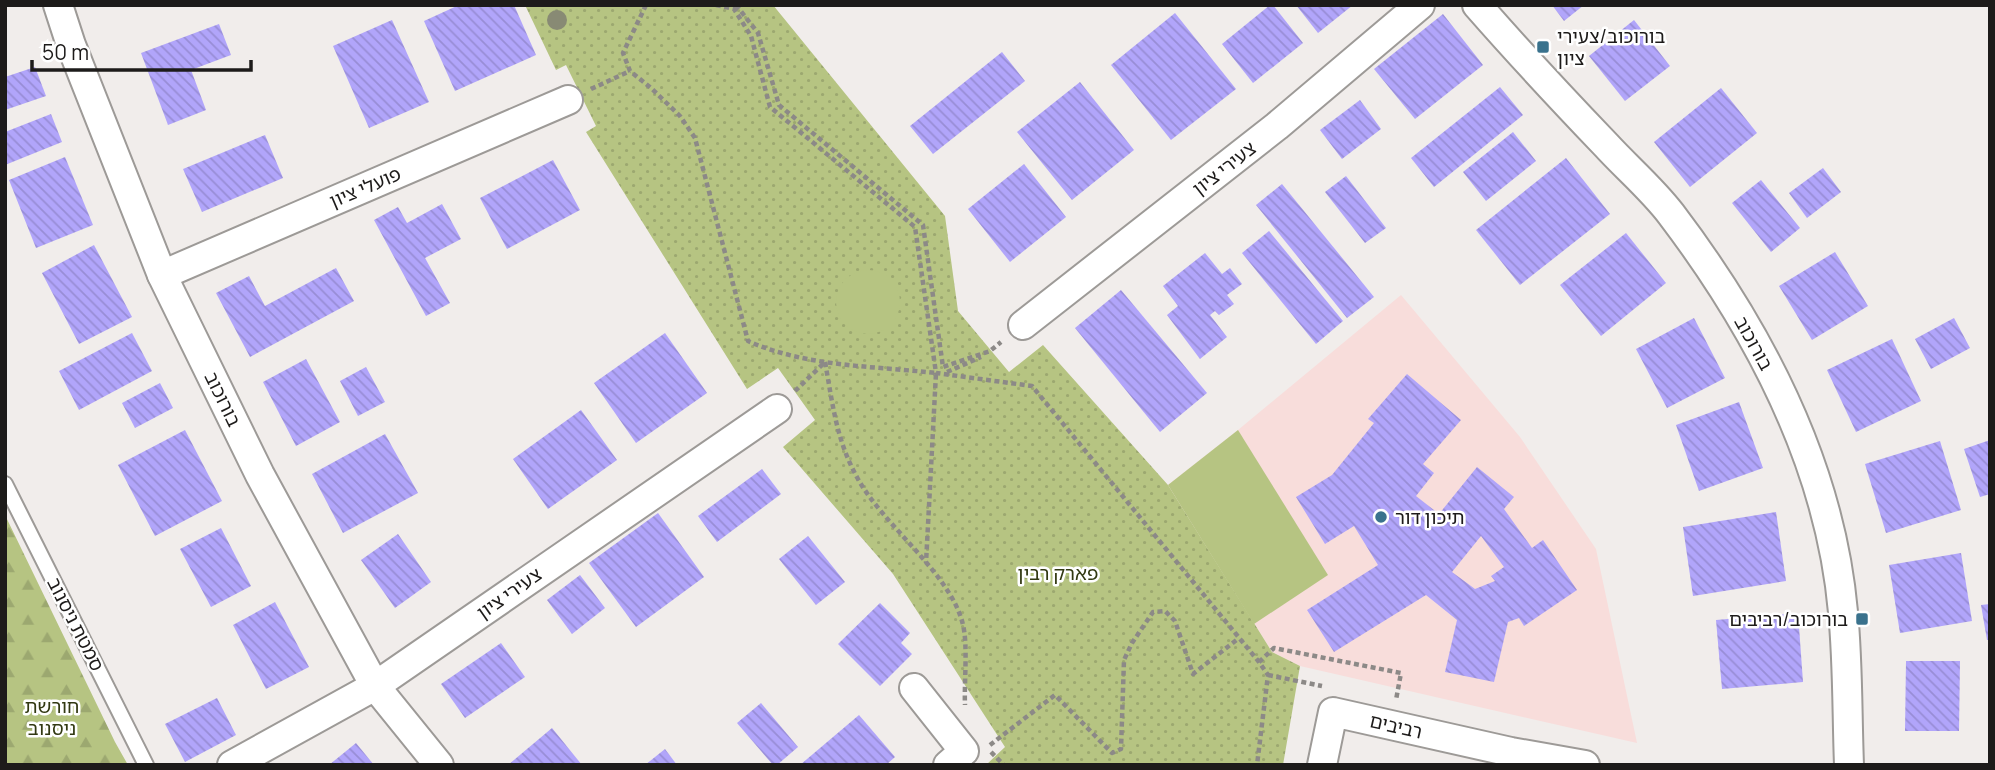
<svg xmlns="http://www.w3.org/2000/svg" width="1995" height="770" viewBox="0 0 1995 770" font-family="Manrope,'Noto Sans Hebrew',sans-serif">
	<defs>
		<pattern id="grass-dots" width="8" height="8" patternUnits="userSpaceOnUse" patternTransform="scale(1.75)"><rect width="8" height="8" fill="#b6c482"/><path d="M2 2h.1M6 6h.1" fill="none" stroke="#9ca870" stroke-width="1.8" stroke-linecap="round"/></pattern>
		<pattern id="forest-firs" width="22" height="20" patternUnits="userSpaceOnUse" patternTransform="scale(1.75)"><rect width="22" height="20" fill="#b6c482"/><path d="M5 1l3.5 6h-7zM16 11l3.5 6h-7z" fill="#9ca870"/></pattern>
		<pattern id="building-back-hatch" width="6" height="6" patternUnits="userSpaceOnUse" patternTransform="scale(1.75)"><rect width="6" height="6" fill="#b1a5fa"/><path d="M-1 5l2 2M0 0l6 6M5-1l2 2" fill="none" stroke="#988dd6"/></pattern>
	</defs>
	<rect width="100%" height="100%" fill="#f1edeb"/>
	<path fill="#f8dddb" d="M1401 295 1520 437 1596 549 1637 743 1300 666 1272 652 1168 485 1238 430Z"/>
	<path fill="url(#grass-dots)" d="M525 5H773L945 216 958 311 1009 372 1043 345 1168 485 1272 652 1300 666 1283 765H986L1005 747 893 574 783 447 815 420 778 368 747 389 586 132 596 126 566 65 556 70Z"/>
	<path fill="url(#forest-firs)" d="M5 515 115 742 128 765H5Z"/>
	<g fill="#b6c482">
		<circle cx="868" cy="302" r="32"/>
		<path d="M1238 430 1328 575 1254 624 1168 485Z"/>
	</g>
	<g fill="url(#building-back-hatch)" fill-rule="evenodd">
		<path d="M459 5H514L536 55 455 91 424 21Z"/>
		<path d="M1270 5H1273L1303 43 1253 83 1222 44Z"/>
		<path d="M1296 5H1353L1318 33Z"/>
		<path d="M1552 5H1584L1564 21Z"/>
		<path d="M1175 13 1236 89 1171 140 1111 65Z"/>
		<path d="M1443 14 1483 65 1415 119 1374 69Z"/>
		<path d="M392 20 429 102 369 128 333 46Z"/>
		<path d="M1634 20 1670 66 1625 101 1589 56Z"/>
		<path d="M219 24 231 55 191 70 206 110 168 125 141 53Z"/>
		<path d="M1002 52 1025 81 933 154 910 126Z"/>
		<path d="M35 67 46 96 5 110V77Z"/>
		<path d="M1080 82 1134 150 1072 200 1017 132Z"/>
		<path d="M1500 87 1523 115 1434 187 1411 158Z"/>
		<path d="M1721 88 1757 133 1690 187 1654 142Z"/>
		<path d="M1360 100 1381 129 1342 159 1320 130Z"/>
		<path d="M51 114 62 142 5 165V132Z"/>
		<path d="M1513 132 1536 161 1486 201 1463 172Z"/>
		<path d="M265 135 283 178 202 212 183 169Z"/>
		<path d="M65 157 93 225 36 248 9 180Z"/>
		<path d="M1566 158 1610 214 1520 285 1476 230Z"/>
		<path d="M553 160 580 210 507 249 480 198Z"/>
		<path d="M1024 164 1066 217 1010 262 968 209Z"/>
		<path d="M1823 168 1841 192 1807 218 1789 193Z"/>
		<path d="M1346 176 1386 228 1365 243 1325 192Z"/>
		<path d="M1761 180 1800 228 1771 252 1732 203Z"/>
		<path d="M1282 184 1374 297 1347 318 1256 205Z"/>
		<path d="M442 204 461 239 425 258 450 303 426 316 374 220 398 207 407 223Z"/>
		<path d="M1269 231 1343 321 1316 344 1242 253Z"/>
		<path d="M1626 233 1666 283 1601 336 1560 285Z"/>
		<path d="M94 245 132 317 79 344 42 273Z"/>
		<path d="M1835 252 1868 306 1812 340 1779 286Z"/>
		<path d="M1205 253 1222 274 1230 268 1242 284 1227 295 1234 304 1219 315 1215 311 1210 315 1227 337 1200 359 1167 315 1178 306 1163 286Z"/>
		<path d="M336 268 354 301 250 357 216 293 249 276 265 306Z"/>
		<path d="M1121 290 1207 393 1160 432 1075 328Z"/>
		<path d="M1694 318 1725 378 1667 408 1636 349Z"/>
		<path d="M1954 318 1970 348 1931 369 1915 339Z"/>
		<path d="M132 333 152 371 79 410 59 371Z"/>
		<path d="M665 333 707 393 636 443 594 383Z"/>
		<path d="M1892 339 1921 401 1856 432 1827 370Z"/>
		<path d="M306 359 340 422 296 446 263 382Z"/>
		<path d="M366 367 385 402 358 416 340 381Z"/>
		<path d="M1407 374 1461 420 1423 464 1434 473 1416 496 1439 514 1477 467 1514 497 1504 509 1532 548 1543 540 1577 590 1524 626 1519 618 1508 622 1494 682 1445 672 1457 620 1426 595 1334 652 1307 610 1378 565 1354 526 1325 544 1296 497 1332 475 1374 423 1368 419ZM1481 536 1504 567 1491 576 1495 581 1475 589 1452 572Z"/>
		<path d="M160 383 173 408 135 428 122 403Z"/>
		<path d="M1739 402 1763 468 1699 491 1676 425Z"/>
		<path d="M581 410 617 460 548 509 513 459Z"/>
		<path d="M185 430 222 501 155 536 118 465Z"/>
		<path d="M385 434 418 493 343 533 312 474Z"/>
		<path d="M1990 440V494L1980 497 1964 449Z"/>
		<path d="M1940 441 1961 510 1886 533 1865 464Z"/>
		<path d="M762 469 781 494 717 542 698 516Z"/>
		<path d="M1776 512 1786 581 1693 596 1683 527Z"/>
		<path d="M658 513 704 577 636 627 589 563Z"/>
		<path d="M221 528 251 586 211 607 180 549Z"/>
		<path d="M398 534 431 582 395 608 361 560Z"/>
		<path d="M808 536 845 582 816 605 779 559Z"/>
		<path d="M1961 553 1972 621 1900 633 1889 565Z"/>
		<path d="M580 575 605 608 572 634 547 600Z"/>
		<path d="M275 602 309 667 266 689 233 625Z"/>
		<path d="M880 603 910 633 901 643 912 654 880 686 838 644Z"/>
		<path d="M1990 604V640H1987L1981 605Z"/>
		<path d="M1798 613 1803 682 1722 689 1716 620Z"/>
		<path d="M501 643 525 677 465 718 441 684Z"/>
		<path d="M1906 661H1960L1959 731H1905Z"/>
		<path d="M217 698 236 735 185 762 165 724Z"/>
		<path d="M761 703 798 747 777 765H773L737 723Z"/>
		<path d="M859 715 895 757 886 765H800Z"/>
		<path d="M552 728 582 765H508Z"/>
		<path d="M356 743 374 765H329Z"/>
		<path d="M665 749 677 765H645Z"/>
	</g>
	<g fill="none" stroke-linecap="round" stroke-linejoin="round">
		<defs>
			<path id="lane" d="M5 484 146 765"/>
			<g id="street">
				<path d="M58 5 71 45 162 275 260 475 375 686 439 765"/>
				<path d="M1477 5C1519 53 1562 99 1606 145 1627 168 1652 189 1671 214 1759 330 1830 465 1843 612 1848 662 1847 714 1849 765"/>
				<path d="M162 275 568 100"/>
				<path d="M1023 325 1277 126 1420 5"/>
				<path d="M914 688 964 751 948 765"/>
				<path d="M232 765 375 686 777 409"/>
				<path d="M1322 765 1333 712 1511 752 1585 765"/>
			</g>
		</defs>
		<use href="#lane" stroke="#9d9a97" stroke-width="18"/>
		<use href="#street" stroke="#9d9a97" stroke-width="32"/>
		<g stroke="#8c8987" stroke-width="4.5" stroke-dasharray="5 3.5" stroke-linecap="butt">
			<path d="M646 5 623 53 630 71 651 88 680 116 695 138 748 341C806 367 874 366 936 373L926 563"/>
			<path d="M716 5 734 9 751 36 770 107 915 227 936 373 1032 386 1259 662 1268 675 1257 765"/>
			<path d="M736 5 758 33 779 105 923 225 943 367 990 351 1001 342"/>
			<path d="M591 89 630 71"/>
			<path d="M825 362C833 405 836 440 858 479 884 526 952 575 963 625 968 645 964 683 965 705"/>
			<path d="M947 372 981 357"/>
			<path d="M795 391 825 362"/>
			<path d="M1259 662 1274 648 1401 673 1396 700"/>
			<path d="M1268 675 1322 686"/>
			<path d="M990 745 1055 695 1112 753 1121 749 1124 660 1132 643 1153 612 1165 611 1175 621 1193 674 1239 638"/>
			<path d="M991 752 1004 765"/>
		</g>
		<use href="#lane" stroke="#fff" stroke-width="14"/>
		<use href="#street" stroke="#fff" stroke-width="28"/>
	</g>
	<circle fill="#888a74" cx="557" cy="20" r="10"/>
	<g fill="#3a728d" stroke="#fff" stroke-width="2.5">
		<rect x="1536" y="40" width="14" height="14" rx="3.5"/>
		<circle cx="1381" cy="517" r="7"/>
		<rect x="1855" y="612" width="14" height="14" rx="3.5"/>
	</g>
	<g text-anchor="middle" stroke-width="5" stroke-linejoin="round" paint-order="stroke">
		<g font-size="19" fill="#1d1b1a" stroke="#fff" text-anchor="start">
			<text x="1557" y="43">בורוכוב/צעירי<tspan x="1557" dy="22">ציון</tspan></text>
			<text x="1395" y="524">תיכון דור</text>
			<text x="1848" y="626" text-anchor="end">בורוכוב/רביבים</text>
		</g>
		<g font-size="19" fill="#1d1b1a" stroke="#fff">
			<text transform="translate(1224 168) rotate(-38)" y="7">צעירי ציון</text>
			<text transform="translate(365 187) rotate(-23)" y="7">פועלי ציון</text>
			<text transform="translate(1754 343) rotate(61)" y="7">בורוכוב</text>
			<text transform="translate(223 399) rotate(64)" y="7">בורוכוב</text>
			<text transform="translate(509 593) rotate(-35)" y="7">צעירי ציון</text>
			<text transform="translate(76 624) rotate(63)" y="7">סמטת ניסנוב</text>
			<text transform="translate(1396 726) rotate(13)" y="7">רביבים</text>
		</g>
		<g font-size="19" fill="#323912" stroke="#fff">
			<text x="1058" y="580">פארק רבין</text>
			<text x="52" y="713">חורשת<tspan x="52" dy="22">ניסנוב</tspan></text>
		</g>
	</g>
	<rect width="1995" height="770" fill="none" stroke="#1d1b1a" stroke-width="14"/>
	<path d="M32 60v10h219v-10" fill="none" stroke="#1d1b1a" stroke-width="3.5"/>
	<text x="42" y="60" font-size="21" fill="#1d1b1a" stroke="#ffffff" stroke-width="5" paint-order="stroke">50 m</text>
</svg>
